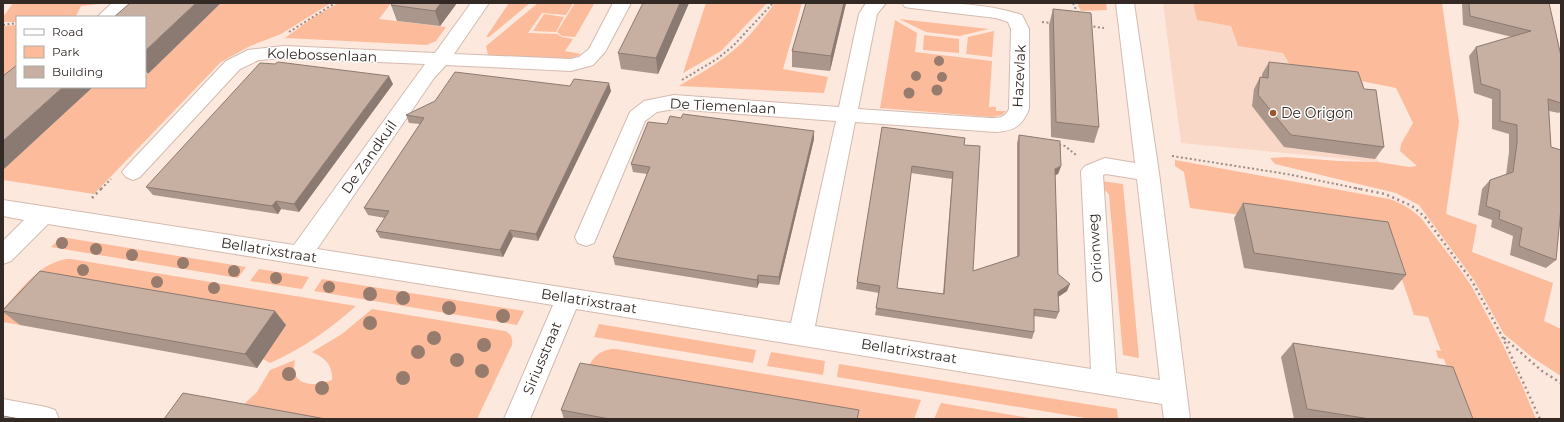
<svg xmlns="http://www.w3.org/2000/svg" width="1564" height="422" viewBox="0 0 1564 422" font-family="Montserrat,sans-serif">
	<rect width="100%" height="100%" fill="#fde8de"/>
	<path fill="#f9d8c8" d="M1163 3H1193L1197 20 1231 26 1238 46 1283 53 1291 67 1363 82 1378 162 1181 143Z"/>
	<g fill="#fcbb9a">
		<path d="M13 3H109L81 6 76 16 17 17V22H3V17Z"/>
		<path d="M221 3H331L281 34 250 46 221 62 94 194 3 180V170L93 87H145V74H148Z"/>
		<path d="M338 3H391L379 19 446 27 436 41 427 45 285 38 311 19Z"/>
		<path d="M509 3H530L489 37H486Z"/>
		<path d="M538 3H573L566 15 542 13 528 33 557 34 562 37 573 39 565 51 581 54C567 65 507 56 488 55L486 46Z"/>
		<path d="M575 3 594 4 575 37 562 36 557 32Z"/>
		<path d="M706 3H767L721 51 683 73Z"/>
		<path d="M775 3H802L783 69 828 77 824 93 679 86C698 75 717 64 734 50 750 37 763 19 775 3Z"/>
		<path d="M1077 3H1106L1107 10 1081 11Z"/>
		<path d="M1193 3H1442L1459 122 1446 214 1477 225 1472 252 1553 283 1544 321 1561 329V376L1533 358 1504 334 1474 280 1419 205 1396 193 1275 164 1270 158 1286 157 1338 161 1378 162 1409 167 1417 166 1400 151 1401 144 1413 123 1396 88 1291 67 1283 53 1238 46 1231 26 1197 20Z"/>
		<path d="M544 14 564 17 556 32 533 31Z"/>
		<path d="M899 19 989 29 959 36 926 32Z"/>
		<path d="M895 20 917 33 915 52 992 61 989 107H996V111H1006L1002 115 992 117 880 108Z"/>
		<path d="M17 25V87L3 101V29L5 26Z"/>
		<path d="M994 31 992 57 966 54 968 37Z"/>
		<path d="M924 35 959 39V53L923 50Z"/>
		<path d="M1175 160 1389 199C1402 203 1411 209 1421 218L1459 268 1472 287 1502 343 1522 385 1536 419H1465L1444 359 1438 358 1436 350 1441 351 1428 317 1414 315 1387 235 1190 208 1184 172 1175 166Z"/>
		<path d="M1101 181 1123 184 1139 358 1123 355 1109 194 1101 187Z"/>
		<path d="M61 237 246 267 238 278 51 247Z"/>
		<path d="M67 259H71L356 306C330 329 302 349 270 363L263 359 286 325H20L3 322V309C21 290 39 263 67 259Z"/>
		<path d="M259 269 309 277 302 289 250 281Z"/>
		<path d="M322 279 524 311 517 325 314 291Z"/>
		<path d="M372 309 505 331C511 334 513 338 512 345L477 419H268L243 405 257 392 270 370 295 360C289 387 314 387 332 380 333 365 325 358 312 352L342 334Z"/>
		<path d="M599 324 756 350 753 363 594 337Z"/>
		<path d="M611 349H616L921 400 914 419H833L584 376C590 362 595 352 611 349Z"/>
		<path d="M771 352 825 361 823 375 767 366Z"/>
		<path d="M839 364 1117 409 1118 419H1091L837 377Z"/>
		<path d="M941 403 1036 419H934Z"/>
	</g>
	<g fill="none" stroke-linecap="round" stroke-linejoin="round">
		<defs>
			<g id="minor">
				<path d="M112 3H131L117 17H97Z"/>
				<path d="M471 3H489L454 54 571 59 579 57 589 49 613 3H631L605 52 593 65 571 71 446 65 434 78 317 249 791 323 836 121 674 109 657 112 645 121 594 243 586 246 578 243 575 237 630 112 644 101 674 95 839 107 859 14 866 3H886L877 14 858 109 990 118C999 118 1005 118 1009 109L1011 29 1008 22 996 18 911 8 905 7 902 3C943 3 983 2 1022 15L1029 29V109C1022 126 1014 131 996 132L855 122 815 326 1091 369 1081 171 1085 166 1105 158 1135 163 1116 3H1134L1159 173 1190 419H1164L1162 404 576 309 530 419H504L553 305 48 224 11 261 3 264V241L24 220 3 216V200L294 245 425 64 284 58 259 60 240 69 140 177 133 180 126 177 122 172 126 167 226 61 248 50 284 46 435 53ZM1106 174 1137 179 1160 380 1116 373 1103 175Z"/>
				<path d="M3 399 46 407 55 410 59 419H3Z"/>
			</g>
		</defs>
		<use href="#minor" stroke="#d3baae" stroke-width="2"/>
		<g stroke="#9c8c85" stroke-width="2" stroke-dasharray="2 2.5" stroke-linecap="butt">
			<path d="M1073 3 1078 14"/>
			<path d="M75 17H82"/>
			<path d="M1042 22 1052 23"/>
			<path d="M3 25 17 23"/>
			<path d="M1089 26 1104 28"/>
			<path d="M289 32 335 3"/>
			<path d="M682 80 717 59 733 46 773 3"/>
			<path d="M1059 145 1065 146 1076 155"/>
			<path d="M1172 156 1287 174 1360 189"/>
			<path d="M101 189 111 179"/>
		</g>
		<g stroke="#9c8c85" stroke-width="2.5" stroke-dasharray="2 3.5" stroke-linecap="butt">
			<path d="M1355 188 1385 194 1412 206 1425 217 1472 281 1502 336 1540 419"/>
			<path d="M92 198 102 188"/>
			<path d="M1504 338 1542 371 1561 383"/>
		</g>
		<use href="#minor" fill="#fff" fill-rule="evenodd"/>
	</g>
	<g fill="#977b6d">
		<circle cx="939" cy="61" r="5"/>
		<circle cx="916" cy="76" r="5"/>
		<circle cx="942" cy="77" r="5"/>
		<circle cx="937" cy="90" r="5.5"/>
		<circle cx="909" cy="93" r="5.5"/>
		<circle cx="62" cy="243" r="6"/>
		<circle cx="96" cy="249" r="6"/>
		<circle cx="132" cy="255" r="6"/>
		<circle cx="183" cy="263" r="6"/>
		<circle cx="83" cy="270" r="6"/>
		<circle cx="234" cy="271" r="6"/>
		<circle cx="276" cy="278" r="6"/>
		<circle cx="157" cy="282" r="6"/>
		<circle cx="329" cy="287" r="6"/>
		<circle cx="214" cy="288" r="6"/>
		<circle cx="370" cy="294" r="7"/>
		<circle cx="403" cy="298" r="7"/>
		<circle cx="449" cy="308" r="7"/>
		<circle cx="503" cy="316" r="7"/>
		<circle cx="370" cy="323" r="7"/>
		<circle cx="434" cy="338" r="7"/>
		<circle cx="484" cy="345" r="7"/>
		<circle cx="418" cy="352" r="7"/>
		<circle cx="457" cy="360" r="7"/>
		<circle cx="482" cy="371" r="7"/>
		<circle cx="289" cy="374" r="7"/>
		<circle cx="403" cy="378" r="7"/>
		<circle cx="322" cy="388" r="7"/>
	</g>
	<g fill="#ab968b" fill-rule="evenodd">
		<path d="M457 3 440 26 397 21 391 5Z"/>
		<path d="M689 3 658 74 621 69 618 53Z"/>
		<path d="M806 3H846L830 71 792 67V51Z"/>
		<path d="M1462 3H1549L1561 56V111L1559 113 1549 111 1556 260 1546 268 1510 255 1513 236 1491 227 1492 220 1478 215 1482 189 1490 180 1506 175 1509 152V134L1492 129V99L1474 93 1469 56 1476 47 1512 37 1463 25Z"/>
		<path d="M1053 9 1099 127 1094 143 1051 137 1049 25Z"/>
		<path d="M1269 62 1384 147 1375 159 1284 147 1252 106 1254 89 1260 77H1262V74Z"/>
		<path d="M275 64 393 84 299 212 281 209 278 214 153 195 146 187Z"/>
		<path d="M611 91 538 241 513 237 503 257 380 238 376 231 385 218 368 215 364 208 420 124 409 123 406 115Z"/>
		<path d="M681 118 814 131V139L779 285 759 283 757 288 615 265 613 257 647 174 633 172 631 164 667 124Z"/>
		<path d="M882 127 964 145 973 271 1017 257V143L1019 135 1061 166 1058 174 1055 175 1058 274 1067 291 1058 297 1059 312 1056 319 1034 316V332L1032 339 875 315 879 293 856 289ZM911 173 952 179 943 294 897 288Z"/>
		<path d="M1243 203 1406 275 1393 290 1244 268 1234 218Z"/>
		<path d="M3 310 286 325 257 368 20 325 3 312Z"/>
		<path d="M1293 343 1473 419H1294L1281 357Z"/>
		<path d="M561 410 857 419H564Z"/>
	</g>
	<g fill="#8b7a71">
		<path d="M196 3H221L148 74 145 70V51Z"/>
		<path d="M441 3H457L440 26 435 11Z"/>
		<path d="M680 3H689L658 74 656 58Z"/>
		<path d="M844 3H846L830 71 831 56Z"/>
		<path d="M389 76 393 84 299 212 294 204Z"/>
		<path d="M609 83 611 91 538 241 536 234Z"/>
		<path d="M63 87H93L3 170V141Z"/>
		<path d="M814 131V139L779 285V277Z"/>
		<path d="M1061 166 1058 174 1053 176 1055 169Z"/>
		<path d="M276 201 281 209 278 214 272 206Z"/>
		<path d="M510 230 513 237 503 257 500 250Z"/>
		<path d="M758 275 759 283 757 288V280Z"/>
		<path d="M1070 284 1067 291 1055 299 1058 292Z"/>
		<path d="M275 311 286 325 257 368 245 354Z"/>
	</g>
	<g fill="#c7afa2" stroke="#8b7a71" fill-rule="evenodd">
		<path d="M130 3H196L145 51V17H114Z"/>
		<path d="M393 3H441L435 11 391 5Z"/>
		<path d="M643 3H680L656 58 618 53Z"/>
		<path d="M806 3H844L831 56 792 51Z"/>
		<path d="M1469 3H1549L1561 56V103L1548 99 1551 147 1561 150V208L1556 260 1519 246 1522 228 1499 219 1500 211 1486 206 1490 180 1513 172 1517 143V125L1500 121V90L1481 84 1476 47 1531 31 1470 16Z"/>
		<path d="M1053 9 1091 13 1099 127 1056 122Z"/>
		<path d="M278 62 389 76 294 204 276 201 272 206 146 187 260 63 275 64Z"/>
		<path d="M1269 62 1358 72 1364 89 1376 90 1384 147 1291 135 1258 95 1260 77 1268 78Z"/>
		<path d="M17 65V87H63L3 141V76Z"/>
		<path d="M455 72 570 86 574 79 609 83 536 234 510 230 500 250 376 231 389 211 364 208 424 118 406 115 435 101Z"/>
		<path d="M683 114 814 131 779 277 758 275 757 280 613 257 650 167 631 164 648 122 667 124 670 116 681 118Z"/>
		<path d="M882 127 965 138 964 145 980 146 973 271 1019 256V135L1060 141 1061 166 1055 169 1058 274 1070 284 1058 292 1059 312 1034 309V332L876 308 880 286 857 282ZM912 166 953 172 944 294 897 288Z"/>
		<path d="M1243 203 1388 222 1406 275 1254 253Z"/>
		<path d="M40 271 275 311 245 354 3 311V310Z"/>
		<path d="M1293 343 1453 367 1473 419H1370L1307 409Z"/>
		<path d="M580 363 859 410 857 419H610L561 410Z"/>
		<path d="M183 393 326 419H164Z"/>
		<path d="M3 416 20 419H3Z"/>
	</g>
	<circle fill="#9a532c" stroke="#fff" stroke-width="1.5" cx="1273" cy="113" r="4"/>
	<g text-anchor="middle" stroke-width="3" stroke-linejoin="round" paint-order="stroke">
		<g font-size="14" fill="#342a25" stroke="#fff">
			<text transform="translate(322 55) rotate(2)" y="5">Kolebossenlaan</text>
			<text transform="translate(1019 76) rotate(-87)" y="5">Hazevlak</text>
			<text transform="translate(723 106) rotate(3)" y="5">De Tiemenlaan</text>
			<text transform="translate(369 157) rotate(-55)" y="5">De Zandkuil</text>
			<text transform="translate(1095 248) rotate(-94)" y="5">Orionweg</text>
			<text transform="translate(269 250) rotate(9)" y="5">Bellatrixstraat</text>
			<text transform="translate(589 301) rotate(9)" y="5">Bellatrixstraat</text>
			<text transform="translate(909 351) rotate(9)" y="5">Bellatrixstraat</text>
			<text transform="translate(542 358) rotate(-67)" y="5">Siriusstraat</text>
		</g>
		<g font-size="14" fill="#342a25" stroke="#fff" text-anchor="start">
			<text x="1281" y="118">De Origon</text>
		</g>
	</g>
	<rect width="1564" height="422" fill="none" stroke="#342a25" stroke-width="8"/>
	<rect x="16" y="16" width="130" height="72" fill="#ffffff" stroke="#aeaaa8"/>
	<rect x="24" y="29" width="20" height="6" fill="#ffffff" stroke="#aeaaa8"/>
	<text x="52" y="36" font-size="12" fill="#342a25">Road</text>
	<rect x="24" y="46" width="20" height="12" fill="#fcbb9a" stroke="#aeaaa8"/>
	<text x="52" y="56" font-size="12" fill="#342a25">Park</text>
	<rect x="24" y="66" width="20" height="12" fill="#c7afa2" stroke="#aeaaa8"/>
	<text x="52" y="76" font-size="12" fill="#342a25">Building</text>
</svg>
